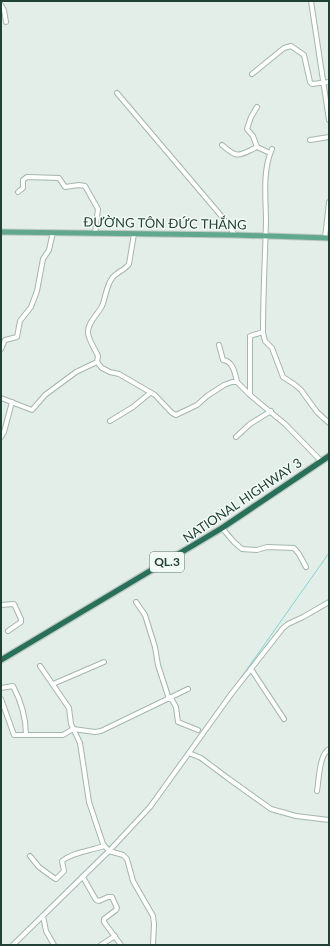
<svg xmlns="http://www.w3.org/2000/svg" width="330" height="946" viewBox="0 0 330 946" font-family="Lato,sans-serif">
	<rect width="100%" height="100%" fill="#e2eee7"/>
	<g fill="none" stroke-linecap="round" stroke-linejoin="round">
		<g stroke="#84d4d8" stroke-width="1">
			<path d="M233 689 329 553"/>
			<path d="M108 848 123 833"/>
			<path d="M10 945 106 850"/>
		</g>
		<defs>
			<g id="minor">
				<path d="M311 1 329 120"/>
				<path d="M1 5 4 10 6 22"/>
				<path d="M252 74 284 48 291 46 304 55 310 82 312 84 329 82"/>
				<path d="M117 93 223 218 235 235"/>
				<path d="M310 140 329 137"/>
				<path d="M222 145C238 159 238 156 257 147"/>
				<path d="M257 147 253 136 247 129 251 117 257 107"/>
				<path d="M257 147 270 153"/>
				<path d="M18 192 23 188V180L27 177 59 178 65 187 79 185 85 186 98 209 95 233"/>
				<path d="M325 238 329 202"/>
				<path d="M263 333 265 341 272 348 283 377 294 384 301 390 317 412 329 423"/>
				<path d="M219 345 223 360C233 361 235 373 237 382"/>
				<path d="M1 349 5 340 17 337 20 321 31 307 37 291 43 259 49 250 53 232"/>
				<path d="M97 362 102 368 110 372 119 374 155 395 172 413 176 415 197 405 207 396 224 385 232 382H237L250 395 285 424 321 461"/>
				<path d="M250 395V336L263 332C263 295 265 258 266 222 266 199 262 171 272 149"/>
				<path d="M1 398 32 410 45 395 76 372 97 362 98 356C95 349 89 341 88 333 87 323 98 314 102 306 106 297 106 285 113 277 117 272 125 270 129 264L134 234"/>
				<path d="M110 421 133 407 150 393"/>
				<path d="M1 437 4 432 12 402"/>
				<path d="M236 437 250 424 271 411"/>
				<path d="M222 528 234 542 242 549 257 550 267 547 294 548 299 554 306 567"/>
				<path d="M136 602 145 615 155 647 158 665 169 699"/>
				<path d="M1 605 14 604 21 619V622L8 631"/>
				<path d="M40 666 69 708 71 724 80 743 89 802 103 844 109 851 123 855 127 859 133 881 153 916 154 924 153 945"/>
				<path d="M251 669 284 719"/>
				<path d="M53 684 104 662"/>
				<path d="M1 688 13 686C21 701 26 718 26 735"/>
				<path d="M171 698 176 707 178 722 198 730"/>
				<path d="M1 699 14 735H63L73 729 95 732 101 731 188 689"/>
				<path d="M189 753 201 758 229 779 271 809 296 816 329 820"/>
				<path d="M317 791C319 780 319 755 329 749"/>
				<path d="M30 856 39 867 54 878 56 879 64 871 62 861C73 852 90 851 104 846"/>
				<path d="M83 877 96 900 99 901 108 897H112L117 908 116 910 104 919V922L121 945"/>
				<path d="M43 916 46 931 54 945"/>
				<path d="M13 945 109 851 150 807 232 693 283 628 288 624 303 617 329 602"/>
				<path d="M101 945 115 936"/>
			</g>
			<path id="major" d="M1 232 235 235 329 238"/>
			<path id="highway" d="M1 660 222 528 329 456"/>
		</defs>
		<use href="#minor" stroke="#a4b7ae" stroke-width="6"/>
		<use href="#major" stroke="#c1cac6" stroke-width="7"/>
		<use href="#highway" stroke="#c1cac6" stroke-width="8"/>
		<use href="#minor" stroke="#fff" stroke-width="4"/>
		<use href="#major" stroke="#62a88e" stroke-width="5"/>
		<use href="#highway" stroke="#29705a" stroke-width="5.5"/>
		<path stroke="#5a7c6f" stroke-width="1" stroke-dasharray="8 4" stroke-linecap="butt" d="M1 1H2"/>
	</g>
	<g text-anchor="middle" stroke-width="3" stroke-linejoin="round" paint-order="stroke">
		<rect fill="#f3faf6" stroke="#5f786e" stroke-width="1" x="150" y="552" width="34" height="20" rx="3"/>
		<g font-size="12" font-weight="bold" fill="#204134">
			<text x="167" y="566">QL.3</text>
		</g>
		<g font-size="13" fill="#204134" stroke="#f3faf6">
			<text transform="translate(165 223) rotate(1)" y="5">ĐƯỜNG TÔN ĐỨC THẮNG</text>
			<text transform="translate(242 500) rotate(-34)" y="5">NATIONAL HIGHWAY 3</text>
		</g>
	</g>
	<rect width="330" height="946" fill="none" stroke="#204134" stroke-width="4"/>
</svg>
